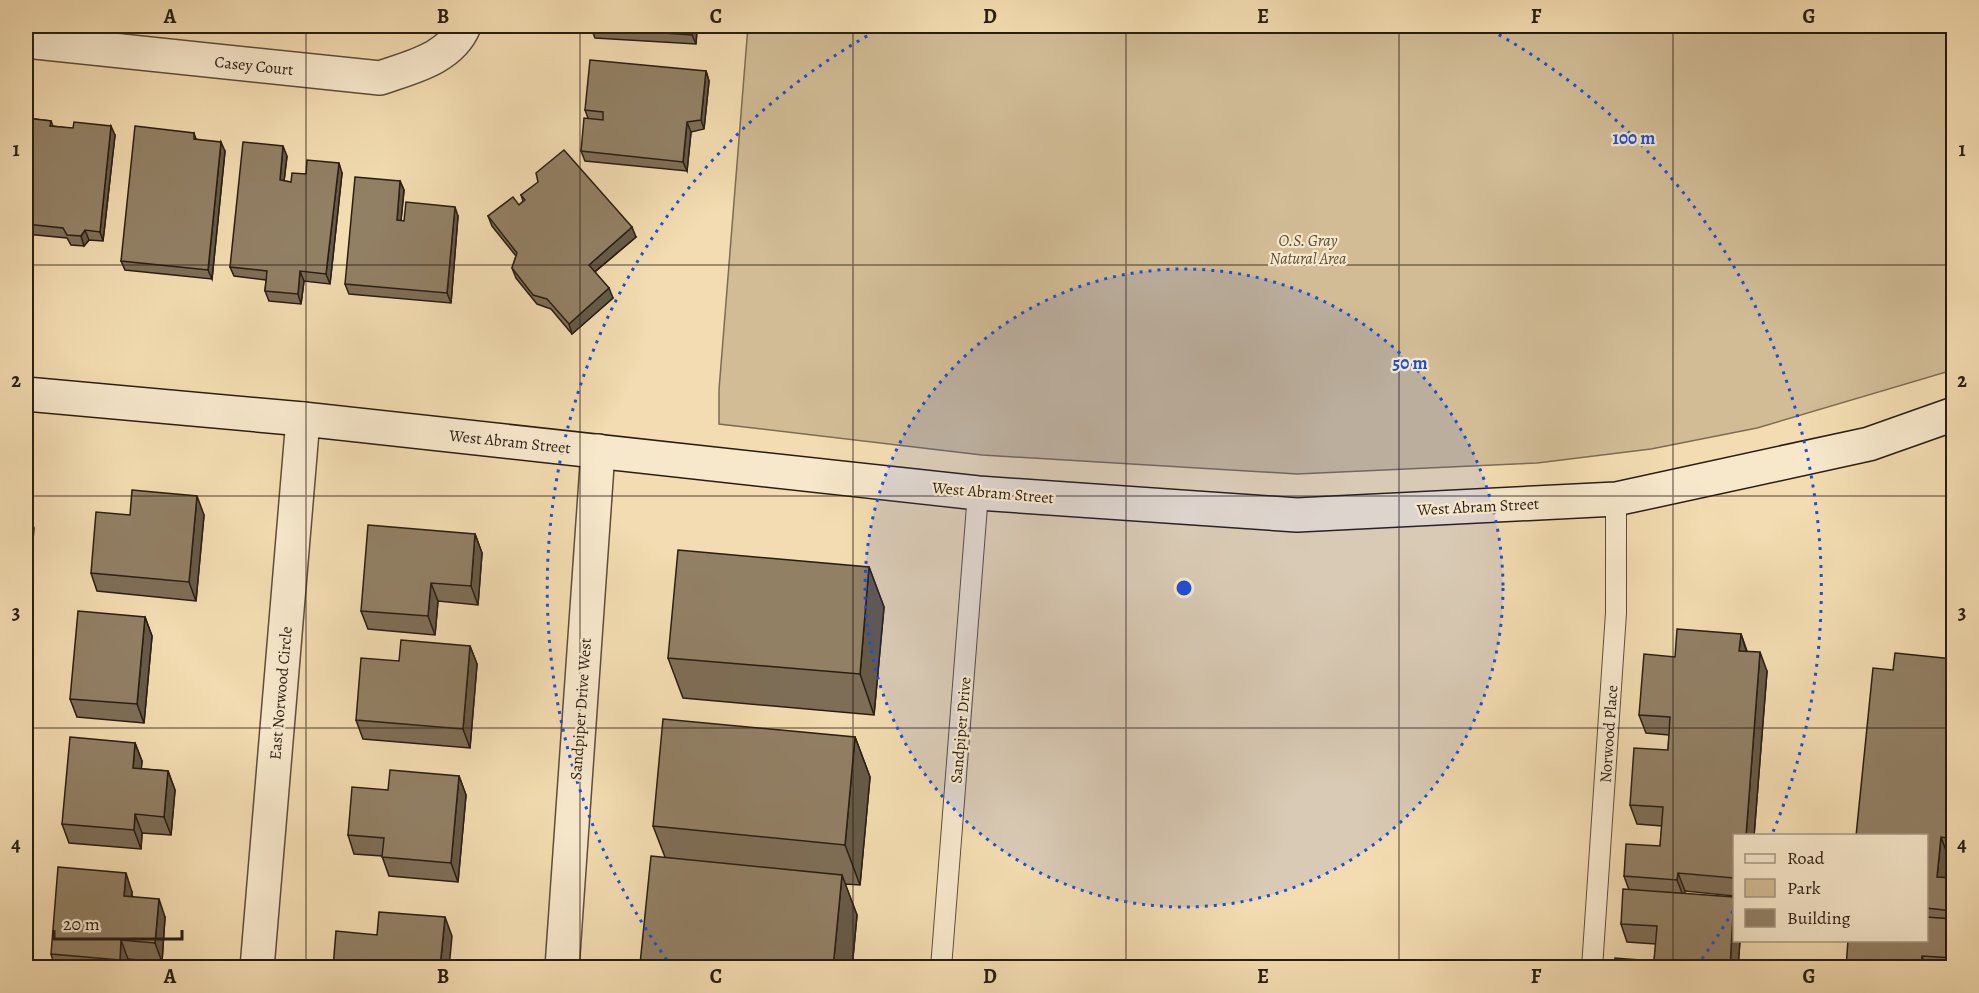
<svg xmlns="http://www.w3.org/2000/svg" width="1979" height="993" viewBox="0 0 1979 993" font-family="Alegreya,serif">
	<rect width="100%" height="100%" fill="#f3dcb1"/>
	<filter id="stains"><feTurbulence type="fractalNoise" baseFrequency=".00333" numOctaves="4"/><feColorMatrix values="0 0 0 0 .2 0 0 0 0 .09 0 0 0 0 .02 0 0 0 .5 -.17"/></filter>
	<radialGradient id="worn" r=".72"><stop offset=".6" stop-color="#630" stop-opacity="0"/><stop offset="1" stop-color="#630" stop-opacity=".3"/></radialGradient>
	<path fill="#d1bc96" stroke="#7d6c54" stroke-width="1.5" d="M748 26H1953V370L1757 428 1651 449 1537 463 1297 474 982 455 719 424V390Z"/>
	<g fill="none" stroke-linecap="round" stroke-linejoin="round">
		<defs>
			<g id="lane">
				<path d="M941 968 978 493"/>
				<path d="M1592 968 1616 613V499"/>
			</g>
			<g id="street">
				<path d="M26 41 380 78C411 67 450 59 464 26"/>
				<path d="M257 968 303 419"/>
				<path d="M562 968 598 451"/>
			</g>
			<path id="secondary" d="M26 394 303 419 978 493 1297 515 1616 499 1869 444 1954 414"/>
		</defs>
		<use href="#lane" stroke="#5c4d3a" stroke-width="22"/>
		<use href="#street" stroke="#5c4d3a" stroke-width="36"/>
		<use href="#secondary" stroke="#291d13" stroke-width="36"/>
		<use href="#lane" stroke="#f7e8cc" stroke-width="20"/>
		<use href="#street" stroke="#f7e8cc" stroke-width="33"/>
		<use href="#secondary" stroke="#f7e8cc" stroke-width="33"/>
	</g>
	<g fill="#7e6e57" stroke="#291d13" stroke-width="1.5">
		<path d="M592 26H706L705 28 697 30 696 44 595 38 591 28Z"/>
		<path d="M706 71 709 81 704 129 691 132 687 171 585 161 581 151 588 118 585 110Z"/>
		<path d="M26 118 51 121 53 126 115 135 103 241 89 240 84 246 71 245 67 238 26 234Z"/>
		<path d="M194 133 196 139 225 151 212 279 125 270 121 261Z"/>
		<path d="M287 156 284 181 291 182 306 174 342 173 330 284 304 281 301 304 269 301 265 291 266 280 234 276 230 267Z"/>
		<path d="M400 181 404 190 401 221H404L458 216 451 303 349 294 345 284Z"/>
		<path d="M521 195 636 237 595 272 613 298 572 334 551 309 537 304 516 278 512 268 516 256 492 226 488 216 519 205 523 201Z"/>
		<path d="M130 515H204L196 601 97 591 91 573Z"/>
		<path d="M475 534 482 553 478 605 438 601 435 635 368 629 361 611Z"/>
		<path d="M869 567 884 607 874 715 683 698 668 658Z"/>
		<path d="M145 617 152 636 144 723 77 717 70 699Z"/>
		<path d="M1741 634 1747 651 1767 671 1754 836H1734V896L1685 891 1684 894 1740 940 1738 968H1614L1654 961 1656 944 1627 942 1621 924 1629 890 1624 876 1660 846 1662 826 1637 824 1630 805 1668 750 1669 735 1646 733 1639 715 1675 657Z"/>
		<path d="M470 646 477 664 470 748 363 739 356 720 399 661Z"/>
		<path d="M1953 659V857L1948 856 1946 878H1953V968H1846L1926 940V836L1893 670Z"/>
		<path d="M855 737 870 777 860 885 845 884 857 915 852 968H641L640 964 665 857 653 826Z"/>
		<path d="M135 743 142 761 141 769 168 771 175 790 171 835 142 833 141 849 69 843 62 824Z"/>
		<path d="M459 776 466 795 458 882 389 876 382 856 354 854 348 835 388 790Z"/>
		<path d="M132 892V896L165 917 162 962 128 959 127 968H55L51 954Z"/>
	</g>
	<g fill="#665a47" stroke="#291d13" stroke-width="1.5">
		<path d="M693 26H695L697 30 696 44 692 35Z"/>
		<path d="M706 71 709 81 704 129 701 120Z"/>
		<path d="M687 122 691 132 687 171 683 162Z"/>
		<path d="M111 126 115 135 103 241 100 232Z"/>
		<path d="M221 142 225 151 212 279 208 270Z"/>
		<path d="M283 146 287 156 283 190 280 180Z"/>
		<path d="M339 163 342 173 330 284 326 274Z"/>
		<path d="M400 181 404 190 400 230 397 220Z"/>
		<path d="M455 207 458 216 451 303 447 293Z"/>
		<path d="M632 227 636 237 592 274 589 265Z"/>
		<path d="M85 230 89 240 84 246 81 236Z"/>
		<path d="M300 271 304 281 301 304 298 294Z"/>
		<path d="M609 288 613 298 572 334 569 324Z"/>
		<path d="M197 496 204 515 196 601 189 582Z"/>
		<path d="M27 509 34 528 26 625V529Z"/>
		<path d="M475 534 482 553 478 605 471 586Z"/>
		<path d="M869 567 884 607 874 715 860 674Z"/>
		<path d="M431 583 438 601 435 635 428 616Z"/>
		<path d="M145 617 152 636 144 723 137 704Z"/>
		<path d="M1741 634 1747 653 1739 651Z"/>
		<path d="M470 646 477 664 470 748 463 729Z"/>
		<path d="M1760 652 1767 671 1754 836H1746Z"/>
		<path d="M855 737 870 777 860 885 845 845Z"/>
		<path d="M135 743 142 761 140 787 133 768Z"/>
		<path d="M1950 747 1953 758V799L1947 781Z"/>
		<path d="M168 771 175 790 171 835 164 817Z"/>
		<path d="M459 776 466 795 458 882 451 863Z"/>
		<path d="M135 814 142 833 141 849 134 830Z"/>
		<path d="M1941 837 1948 856 1944 895 1937 877Z"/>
		<path d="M126 873 132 892 130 914 124 896Z"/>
		<path d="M1678 873 1685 891 1684 898 1677 880Z"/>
		<path d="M842 875 857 915 852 968H833Z"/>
		<path d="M159 899 165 917 162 962 155 943Z"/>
		<path d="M1734 904V940H1740L1738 968H1730Z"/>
		<path d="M445 917 452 936 449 968H440Z"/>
		<path d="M121 940 128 959 127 968H122L120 960Z"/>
		<path d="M1922 956 1926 968H1921Z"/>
	</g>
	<g fill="#928065" stroke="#291d13" stroke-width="1.5">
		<path d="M592 26H693L692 35 591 28Z"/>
		<path d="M590 60 706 71 701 120 687 122 683 162 581 151 584 118 603 120V112L585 110Z"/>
		<path d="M26 118 51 121 50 126 73 128 74 122 111 126 100 232 85 230 81 236 67 235 63 228 26 224Z"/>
		<path d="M135 126 194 133V139L221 142 208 270 121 261Z"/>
		<path d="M243 142 283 146 280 180 291 182 292 173 306 174 307 160 339 163 326 274 300 271 298 294 265 291 267 271 230 267Z"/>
		<path d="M564 150 632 227 589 265 609 288 569 324 547 299 533 295 512 268 517 253 488 216 513 197 519 205 525 200 521 195 538 182 536 173Z"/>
		<path d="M355 177 400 181 397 220 404 221 406 202 455 207 447 293 345 284Z"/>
		<path d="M132 490 197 496 189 582 91 573 96 512 130 515Z"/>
		<path d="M26 509H27L26 529Z"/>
		<path d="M368 525 475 534 471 586 431 583 428 616 361 611Z"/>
		<path d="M678 550 869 567 860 674 668 658Z"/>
		<path d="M78 611 145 617 137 704 70 699Z"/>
		<path d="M1677 629 1741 634 1739 651 1760 652 1746 836H1734V878L1678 873 1677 880 1624 876 1626 844 1660 846 1663 807 1630 805 1634 748 1668 750 1670 717 1639 715 1644 654 1675 657Z"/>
		<path d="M401 640 470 646 463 729 356 720 361 658 399 661Z"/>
		<path d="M1895 653 1953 659V748L1950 747 1947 781H1953V839L1941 837 1937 877 1953 878V911L1926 908V836H1856L1873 668 1893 670Z"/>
		<path d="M663 719 855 737 845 845 653 826Z"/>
		<path d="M70 737 135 743 133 768 168 771 164 817 135 814 134 830 62 824Z"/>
		<path d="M390 770 459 776 451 863 382 857 384 838 348 835 352 787 388 790Z"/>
		<path d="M651 856 842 875 833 968H671L640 964Z"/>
		<path d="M58 867 126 873 124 896 159 899 155 943 121 940 120 960 51 954Z"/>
		<path d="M1623 889 1734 897 1730 968H1614L1615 958 1654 961 1657 926 1621 924Z"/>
		<path d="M379 912 445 917 440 968H333L336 931 377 935Z"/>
		<path d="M1926 917 1953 919V958L1922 956 1921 968H1846L1848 940H1926Z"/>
	</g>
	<path fill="none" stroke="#291d13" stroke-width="1.5" stroke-opacity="0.55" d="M306 26V968M580 26V968M853 26V968M1126 26V968M1399 26V968M1673 26V968M26 265H1954M26 496H1954M26 728H1954"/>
	<circle cx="1184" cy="588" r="319" fill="#1d4ed8" fill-opacity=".12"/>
	<g fill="none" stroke="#1d4ed8" stroke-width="3" stroke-dasharray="3 6">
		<circle cx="1184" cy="588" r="319"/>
		<path d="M1733 911A637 637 0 0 1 1696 967M672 967A637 637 0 0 1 885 26M1483 26A637 637 0 0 1 1773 832"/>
	</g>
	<g text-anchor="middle" stroke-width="4.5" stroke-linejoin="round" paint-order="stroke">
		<g font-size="16" fill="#291d13" stroke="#f7e8cc">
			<text transform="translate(254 65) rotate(6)" y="6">Casey Court</text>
			<text transform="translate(510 441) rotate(6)" y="6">West Abram Street</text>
			<text transform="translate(993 492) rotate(5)" y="6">West Abram Street</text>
			<text transform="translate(1478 506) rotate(-3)" y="6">West Abram Street</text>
			<text transform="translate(280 693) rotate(-85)" y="6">East Norwood Circle</text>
			<text transform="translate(580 709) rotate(-86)" y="6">Sandpiper Drive West</text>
			<text transform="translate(960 730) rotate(-85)" y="6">Sandpiper Drive</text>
			<text transform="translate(1608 734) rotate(-86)" y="6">Norwood Place</text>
		</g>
		<g font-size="16" font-style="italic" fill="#5b4d3a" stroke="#f7e8cc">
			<text x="1308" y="246">O.S. Gray<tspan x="1308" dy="18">Natural Area</tspan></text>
		</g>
	</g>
	<circle cx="1184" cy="588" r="9" fill="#1d4ed8" stroke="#f7e8cc" stroke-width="3"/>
	<g font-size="18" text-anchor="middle" font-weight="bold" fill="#1d4ed8" stroke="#f7e8cc" stroke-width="4.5" stroke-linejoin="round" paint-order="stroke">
		<text x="1634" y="144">100 m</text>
		<text x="1410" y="369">50 m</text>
	</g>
	<rect width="1979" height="993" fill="none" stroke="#f3dcb1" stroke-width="66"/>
	<rect x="1733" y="834" width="195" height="108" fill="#f7e8cc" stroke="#a59782" stroke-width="1.5"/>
	<rect x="1745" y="854" width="30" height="9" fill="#f7e8cc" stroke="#a59782" stroke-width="1.5"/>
	<text x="1787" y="864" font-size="18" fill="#291d13">Road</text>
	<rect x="1745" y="879" width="30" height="18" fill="#d1bc96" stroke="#a59782" stroke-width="1.5"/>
	<text x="1787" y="894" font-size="18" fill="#291d13">Park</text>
	<rect x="1745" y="909" width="30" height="18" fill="#928065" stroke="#a59782" stroke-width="1.5"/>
	<text x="1787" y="924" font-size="18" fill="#291d13">Building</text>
	<path d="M54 930v9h128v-9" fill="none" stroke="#291d13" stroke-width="3"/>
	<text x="63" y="930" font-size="18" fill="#291d13" stroke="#f7e8cc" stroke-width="4.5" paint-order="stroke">20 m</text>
	<rect x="33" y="33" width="1913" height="927" fill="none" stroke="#291d13" stroke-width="2"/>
	<g font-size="20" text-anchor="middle" font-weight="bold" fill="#291d13">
		<text x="170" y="23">A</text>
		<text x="443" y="23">B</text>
		<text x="716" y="23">C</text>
		<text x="990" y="23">D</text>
		<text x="1263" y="23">E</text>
		<text x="1536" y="23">F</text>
		<text x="1809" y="23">G</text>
		<text x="16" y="156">1</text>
		<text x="1962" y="156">1</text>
		<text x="16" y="387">2</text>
		<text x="1962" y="387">2</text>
		<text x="16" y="619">3</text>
		<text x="1962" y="619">3</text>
		<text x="16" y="851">4</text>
		<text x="1962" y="851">4</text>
		<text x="170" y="983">A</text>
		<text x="443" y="983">B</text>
		<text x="716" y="983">C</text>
		<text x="990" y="983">D</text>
		<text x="1263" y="983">E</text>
		<text x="1536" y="983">F</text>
		<text x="1809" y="983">G</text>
	</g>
	<rect width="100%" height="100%" filter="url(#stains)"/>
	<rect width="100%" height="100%" fill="url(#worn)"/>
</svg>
